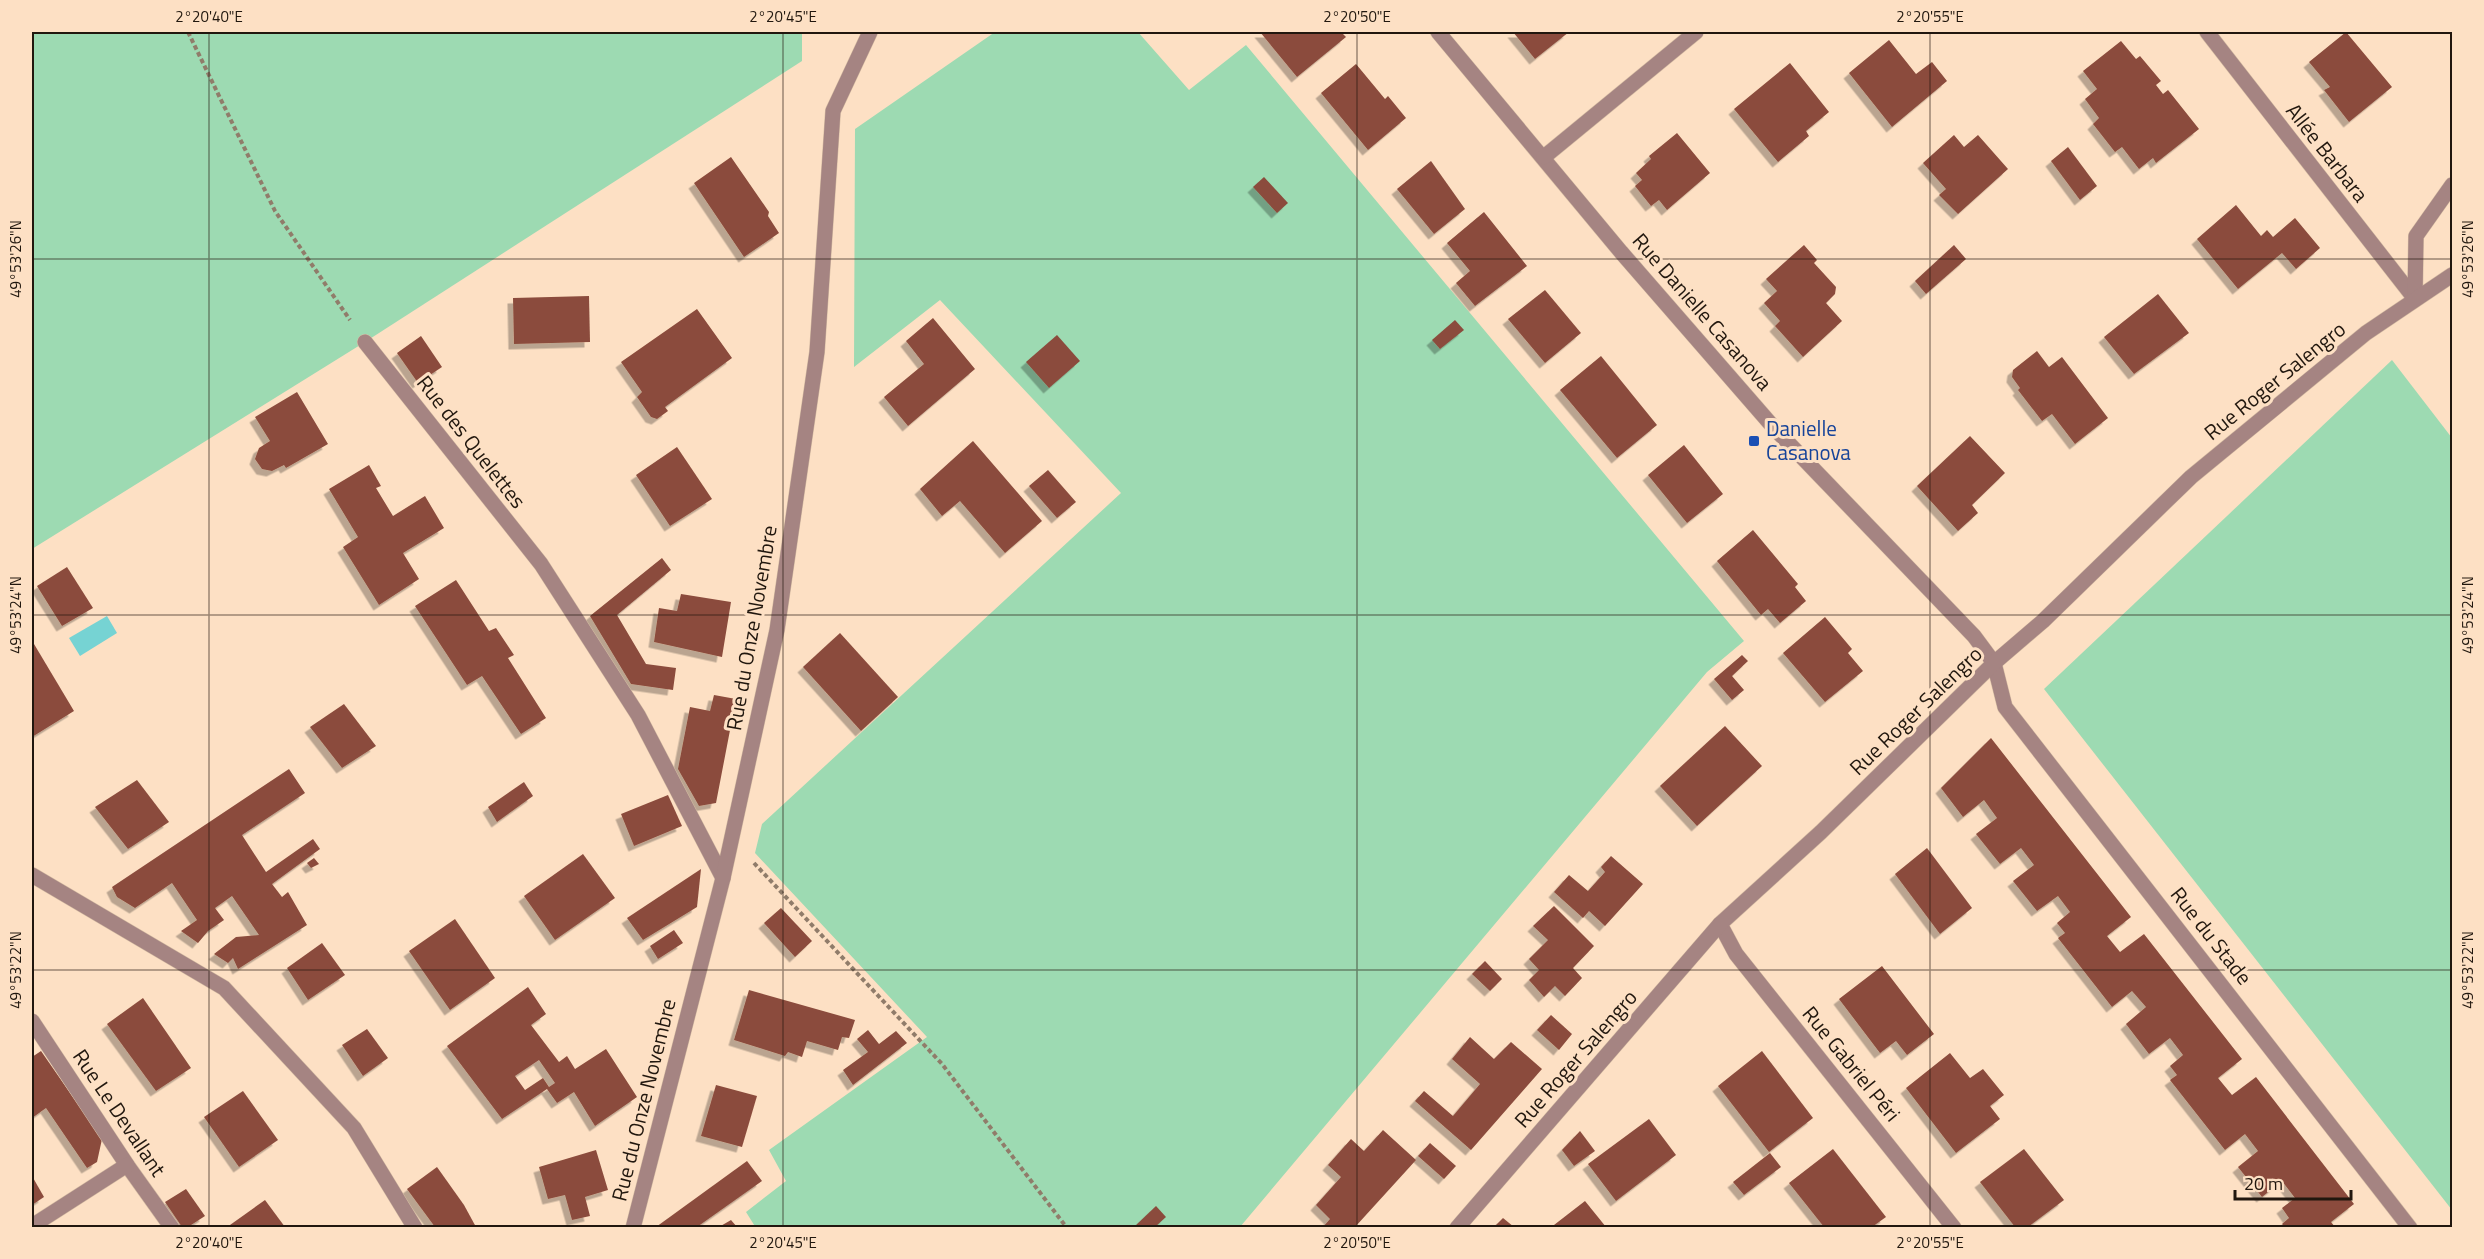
<svg xmlns="http://www.w3.org/2000/svg" width="2484" height="1259" viewBox="0 0 2484 1259" font-family="'Titillium Web',sans-serif">
	<defs>
		<filter id="shadow"><feDropShadow dx="-5.5" dy="5.5" stdDeviation="0" flood-color="#0004"/></filter>
	</defs>
	<rect width="100%" height="100%" fill="#fde0c4"/>
	<g fill="#9ddab2">
		<path d="M32 32H802V61L365 342 32 549Z"/>
		<path d="M995 32H1138L1189 90 1246 45 1744 641 1707 672 1240 1227 756 1228 746 1212 786 1181 769 1150 927 1037 755 853 762 824 1121 493 940 300 854 367 855 129Z"/>
		<path d="M2392 360 2452 438V1210L2044 689Z"/>
	</g>
	<path fill="#76d3d3" d="M107 616 117 633 80 656 69 638Z"/>
	<g fill="#8b4c3c" fill-rule="evenodd" filter="url(#shadow)">
		<path d="M1260 32H1341L1346 37 1297 77Z"/>
		<path d="M1513 32H1569L1535 59Z"/>
		<path d="M2346 32 2392 87 2349 122 2324 90 2330 87 2309 62Z"/>
		<path d="M1889 40 1916 74 1932 62 1947 81 1892 127 1849 73Z"/>
		<path d="M2121 41 2136 59 2140 56 2161 81 2156 85 2163 94 2168 90 2199 129 2156 163 2153 158 2139 169 2122 147 2115 152 2093 124 2099 118 2085 99 2097 89 2083 71Z"/>
		<path d="M1790 63 1829 112 1806 131 1809 136 1778 162 1734 109Z"/>
		<path d="M1356 64 1385 99 1388 96 1406 118 1368 150 1321 93Z"/>
		<path d="M1677 133 1710 173 1667 210 1659 200 1651 206 1635 186 1642 180 1636 173 1651 159 1649 156Z"/>
		<path d="M1954 135 1964 147 1978 135 2008 169 1958 214 1939 195 1946 189 1923 163Z"/>
		<path d="M2068 147 2097 186 2080 200 2051 161Z"/>
		<path d="M731 157 769 212 768 216 779 233 744 257 694 183Z"/>
		<path d="M1431 161 1465 209 1434 234 1397 189Z"/>
		<path d="M1264 177 1288 203 1277 213 1253 187Z"/>
		<path d="M2236 205 2261 236 2267 230 2273 237 2295 218 2320 248 2296 269 2282 253 2238 289 2197 239Z"/>
		<path d="M1484 212 1527 266 1475 306 1456 283 1470 271 1447 243Z"/>
		<path d="M1804 245 1817 260 1814 263 1836 287 1835 294 1826 303 1842 321 1803 357 1775 326 1780 321 1764 303 1777 291 1766 279Z"/>
		<path d="M1954 245 1966 259 1926 294 1915 281Z"/>
		<path d="M1545 290 1581 333 1545 363 1508 319Z"/>
		<path d="M2158 294 2189 333 2134 374 2104 337Z"/>
		<path d="M589 296 590 342 514 344 513 298Z"/>
		<path d="M697 309 732 358 665 407 668 411 657 419 651 417 637 397 642 392 621 362Z"/>
		<path d="M933 318 975 369 908 426 884 397 924 364 906 341Z"/>
		<path d="M1455 320 1464 330 1440 349 1432 340Z"/>
		<path d="M1057 335 1080 361 1049 388 1026 362Z"/>
		<path d="M421 336 442 367 418 383 397 353Z"/>
		<path d="M2037 351 2049 367 2062 357 2108 418 2075 444 2052 414 2042 421 2018 390 2020 388 2012 377 2013 370Z"/>
		<path d="M1601 356 1657 425 1617 458 1560 390Z"/>
		<path d="M297 392 328 444 286 468 284 465 272 471 262 469 255 459 259 448 270 441 255 417Z"/>
		<path d="M1970 436 2005 473 1972 505 1978 513 1958 531 1917 486Z"/>
		<path d="M973 441 1042 521 1005 553 960 501 942 516 920 489Z"/>
		<path d="M1684 445 1723 494 1687 523 1648 475Z"/>
		<path d="M677 447 712 499 670 526 636 475Z"/>
		<path d="M369 465 381 486 376 488 393 516 425 496 444 528 403 553 419 579 379 605 343 547 358 537 329 489Z"/>
		<path d="M1048 470 1076 502 1057 518 1029 486Z"/>
		<path d="M1753 530 1798 584 1795 587 1806 601 1780 623 1768 609 1761 615 1717 561Z"/>
		<path d="M662 558 671 570 617 615 646 664 676 668 673 690 631 684 590 616Z"/>
		<path d="M67 567 93 608 62 626 37 586Z"/>
		<path d="M456 580 489 631 496 628 514 655 508 658 546 718 521 734 482 676 467 685 415 606Z"/>
		<path d="M681 594 731 602 722 657 654 642 659 608 677 611Z"/>
		<path d="M1825 617 1852 649 1848 653 1863 671 1825 702 1783 653Z"/>
		<path d="M840 633 898 697 861 731 803 667Z"/>
		<path d="M34 644 74 711 32 737V645Z"/>
		<path d="M1742 655 1748 661 1732 676 1744 690 1732 700 1714 679Z"/>
		<path d="M714 695 736 699 716 803 699 806 678 769 690 707 710 711Z"/>
		<path d="M344 704 376 746 342 768 310 727Z"/>
		<path d="M1725 726 1762 766 1697 826 1660 786Z"/>
		<path d="M1991 738 2131 917 2107 936 2120 952 2144 934 2242 1059 2218 1078 2232 1095 2256 1077 2354 1204 2331 1222 2335 1227H2285L2282 1224 2289 1218 2282 1208 2295 1198 2282 1181 2262 1197 2238 1167 2258 1151 2245 1134 2225 1150 2170 1080 2177 1075 2170 1066 2183 1055 2170 1038 2149 1054 2126 1024 2146 1007 2132 991 2112 1007 2058 938 2065 933 2057 923 2070 912 2058 896 2037 911 2013 881 2034 865 2021 848 2000 864 1976 834 1997 818 1984 800 1963 817 1941 788Z"/>
		<path d="M289 769 305 793 242 835 266 872 313 839 320 849 272 884 282 897 288 892 307 925 238 969 233 958 228 963 214 954 236 937 259 935 232 896 215 908 224 920 208 931 198 943 181 931 197 920 172 883 135 908 117 897 112 887Z"/>
		<path d="M137 780 169 822 128 849 95 807Z"/>
		<path d="M524 782 533 796 497 822 488 807Z"/>
		<path d="M668 795 682 826 634 846 621 814Z"/>
		<path d="M1927 848 1972 908 1940 934 1895 874Z"/>
		<path d="M583 854 615 898 555 940 524 896Z"/>
		<path d="M1611 856 1643 884 1605 926 1589 911 1583 918 1554 892 1569 875 1588 891 1605 872 1601 867Z"/>
		<path d="M314 858 319 864 311 868 307 863Z"/>
		<path d="M701 869 697 907 643 940 627 918Z"/>
		<path d="M1554 906 1594 946 1573 968 1582 978 1565 996 1555 986 1544 997 1529 980 1539 970 1529 959 1548 940 1533 926Z"/>
		<path d="M781 908 812 941 795 957 764 923Z"/>
		<path d="M455 919 495 978 450 1010 409 951Z"/>
		<path d="M674 930 683 943 658 959 650 946Z"/>
		<path d="M322 943 345 975 308 1000 287 968Z"/>
		<path d="M1485 961 1502 979 1490 991 1472 974Z"/>
		<path d="M1882 966 1934 1034 1907 1055 1896 1041 1880 1053 1839 999Z"/>
		<path d="M528 987 546 1014 531 1025 559 1062 567 1056 575 1069 606 1049 637 1097 595 1126 574 1092 557 1103 547 1089 502 1119 447 1046ZM539 1060 555 1083 549 1087 543 1078 525 1090 515 1076Z"/>
		<path d="M749 990 855 1020 849 1038 842 1037 838 1050 807 1041 802 1057 788 1052 785 1056 734 1040Z"/>
		<path d="M143 998 191 1068 156 1091 107 1024Z"/>
		<path d="M1551 1015 1572 1034 1559 1050 1537 1030Z"/>
		<path d="M367 1029 388 1058 363 1076 342 1045Z"/>
		<path d="M868 1030 879 1044 896 1031 907 1043 853 1085 843 1070 868 1052 857 1039Z"/>
		<path d="M1470 1037 1494 1059 1511 1042 1542 1069 1471 1150 1415 1101 1424 1091 1453 1116 1480 1084 1452 1059Z"/>
		<path d="M41 1051 102 1139 97 1162 87 1168 46 1108 32 1118V1057Z"/>
		<path d="M1762 1051 1813 1118 1769 1152 1718 1086Z"/>
		<path d="M1950 1053 1970 1078 1983 1069 2004 1095 1990 1106 2000 1119 1956 1153 1906 1088Z"/>
		<path d="M716 1085 757 1096 742 1147 701 1136Z"/>
		<path d="M243 1091 278 1140 239 1167 204 1117Z"/>
		<path d="M1649 1119 1676 1155 1616 1201 1588 1164Z"/>
		<path d="M1383 1130 1416 1160 1355 1227H1323L1330 1219 1316 1205 1341 1177 1328 1165 1351 1139 1364 1151Z"/>
		<path d="M1580 1131 1595 1151 1574 1166 1562 1150Z"/>
		<path d="M1430 1143 1456 1166 1444 1179 1418 1156Z"/>
		<path d="M1833 1149 1886 1217 1872 1227H1824L1789 1183Z"/>
		<path d="M2024 1149 2064 1200 2028 1227H2015L1980 1182Z"/>
		<path d="M596 1150 608 1190 585 1197 590 1216 572 1220 565 1195 548 1199 539 1167Z"/>
		<path d="M1770 1153 1781 1167 1744 1195 1733 1182Z"/>
		<path d="M747 1161 762 1181 697 1227H656Z"/>
		<path d="M437 1167 464 1205 476 1227H435L407 1189Z"/>
		<path d="M32 1176 44 1197 32 1205Z"/>
		<path d="M186 1189 205 1216 188 1227H182L165 1202Z"/>
		<path d="M265 1200 285 1227H231L230 1225Z"/>
		<path d="M1585 1201 1606 1227H1556L1554 1225Z"/>
		<path d="M1156 1206 1166 1217 1155 1227H1134Z"/>
		<path d="M1503 1218 1514 1227H1494Z"/>
		<path d="M731 1220 737 1227H719Z"/>
	</g>
	<g fill="none" stroke-linecap="round" stroke-linejoin="round">
		<defs>
			<g id="minor">
				<path d="M1438 32 1621 252 1775 429 1974 636 1994 663 2005 707 2410 1228"/>
				<path d="M2207 32 2415 299"/>
				<path d="M1544 157 1696 32"/>
				<path d="M2415 299 2416 236 2452 185"/>
				<path d="M365 342 541 564 638 715 723 878"/>
				<path d="M32 875 224 988 354 1128 415 1228"/>
				<path d="M1720 924 1736 954 1954 1228"/>
				<path d="M32 1021 127 1165 172 1228"/>
				<path d="M32 1226 127 1165"/>
				<path d="M633 1228 723 878 777 630 817 352 833 111 870 32"/>
				<path d="M1457 1228 1720 924 1821 832 1994 663 2043 621 2191 477 2366 333 2452 275"/>
			</g>
		</defs>
		<use href="#minor" stroke="#d5bca3" stroke-width="16"/>
		<g stroke="#907c6a" stroke-width="4" stroke-dasharray="4.5 3" stroke-linecap="butt">
			<path d="M188 32 275 211 350 320"/>
			<path d="M754 863 942 1064 1067 1228"/>
		</g>
		<use href="#minor" stroke="#a58482" stroke-width="15"/>
	</g>
	<path fill="none" stroke="#21170e" stroke-width="1.5" stroke-opacity="0.45" d="M209 32V1228M783 32V1228M1357 32V1228M1930 32V1228M32 259H2452M32 615H2452M32 970H2452"/>
	<rect fill="#1a4fb4" stroke="#fde0c4" stroke-width="2" x="1748" y="435" width="12" height="12" rx="3"/>
	<g text-anchor="middle" stroke-width="6" stroke-linejoin="round" paint-order="stroke">
		<g font-size="21" fill="#21170e" stroke="#fde0c4">
			<text transform="translate(2327 153) rotate(52)" y="7">Allée Barbara</text>
			<text transform="translate(1702 312) rotate(49)" y="7">Rue Danielle Casanova</text>
			<text transform="translate(2275 381) rotate(-39)" y="7">Rue Roger Salengro</text>
			<text transform="translate(471 442) rotate(52)" y="7">Rue des Quelettes</text>
			<text transform="translate(752 628) rotate(-80)" y="7">Rue du Onze Novembre</text>
			<text transform="translate(1916 711) rotate(-44)" y="7">Rue Roger Salengro</text>
			<text transform="translate(2211 936) rotate(52)" y="7">Rue du Stade</text>
			<text transform="translate(1576 1059) rotate(-49)" y="7">Rue Roger Salengro</text>
			<text transform="translate(1851 1064) rotate(51)" y="7">Rue Gabriel Péri</text>
			<text transform="translate(644 1100) rotate(-76)" y="7">Rue du Onze Novembre</text>
			<text transform="translate(119 1113) rotate(56)" y="7">Rue Le Devallant</text>
		</g>
		<g font-size="21" fill="#164399" stroke="#fde0c4" text-anchor="start">
			<text x="1766" y="436">Danielle<tspan x="1766" dy="24">Casanova</tspan></text>
		</g>
	</g>
	<rect width="2484" height="1259" fill="none" stroke="#fde0c4" stroke-width="66"/>
	<path d="M2235 1190v9h116v-9" fill="none" stroke="#21170e" stroke-width="3"/>
	<text x="2244" y="1190" font-size="18" fill="#21170e" stroke="#fde0c4" stroke-width="4.5" paint-order="stroke">20 m</text>
	<rect x="33" y="33" width="2418" height="1193" fill="none" stroke="#21170e" stroke-width="2"/>
	<g font-size="15" text-anchor="middle" fill="#21170e">
		<text x="209" y="22">2°20'40"E</text>
		<text x="783" y="22">2°20'45"E</text>
		<text x="1357" y="22">2°20'50"E</text>
		<text x="1930" y="22">2°20'55"E</text>
		<text transform="translate(16 259) rotate(-90)" y="5">49°53'26"N</text>
		<text transform="translate(2468 259) rotate(-90)" y="5">49°53'26"N</text>
		<text transform="translate(16 615) rotate(-90)" y="5">49°53'24"N</text>
		<text transform="translate(2468 615) rotate(-90)" y="5">49°53'24"N</text>
		<text transform="translate(16 970) rotate(-90)" y="5">49°53'22"N</text>
		<text transform="translate(2468 970) rotate(-90)" y="5">49°53'22"N</text>
		<text x="209" y="1248">2°20'40"E</text>
		<text x="783" y="1248">2°20'45"E</text>
		<text x="1357" y="1248">2°20'50"E</text>
		<text x="1930" y="1248">2°20'55"E</text>
	</g>
</svg>
